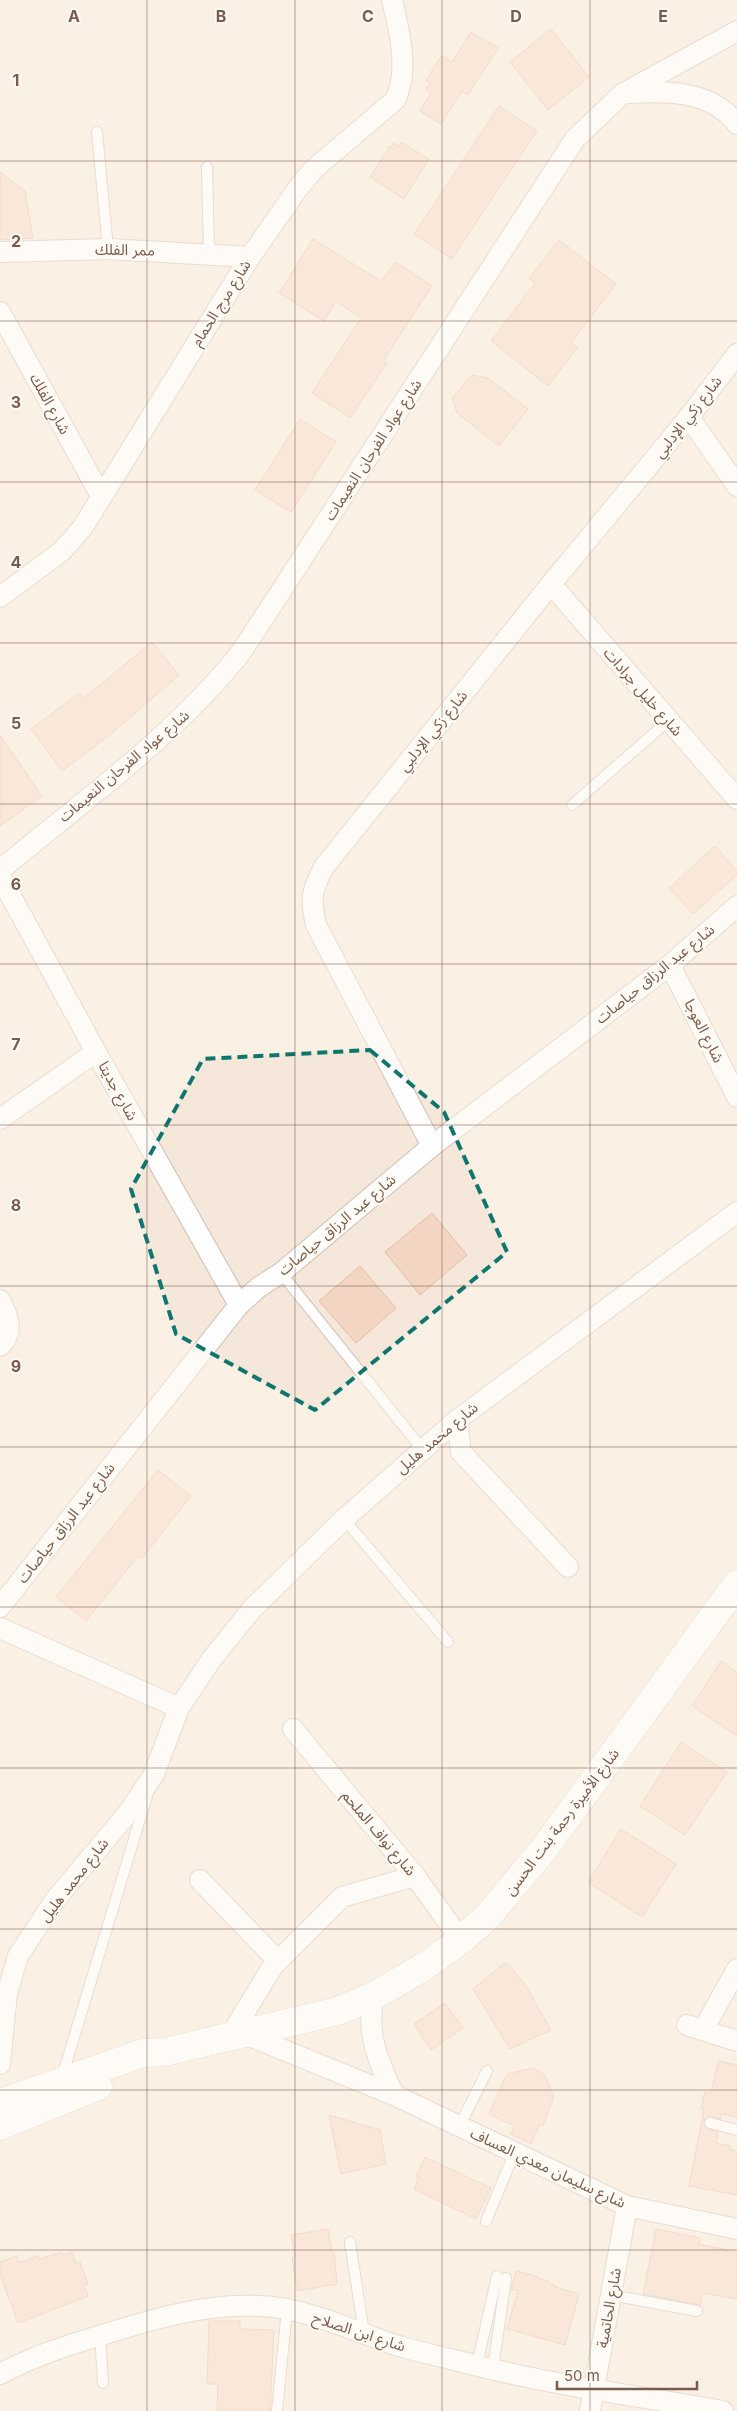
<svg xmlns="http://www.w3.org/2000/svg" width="737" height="2411" viewBox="0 0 737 2411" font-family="Inter,'Noto Sans Arabic',sans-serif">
	<rect width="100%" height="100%" fill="#fdf6ec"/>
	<rect fill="#f5e8da" x="0" y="0" width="737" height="2411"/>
	<g fill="#f3d5c3" stroke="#e6bba3">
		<path d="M551 29 589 77 548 110 510 62Z"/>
		<path d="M471 32 498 48 468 95 462 91 441 124 420 111 431 93 426 89 430 84 426 80 442 55 452 62Z"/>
		<path d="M499 106 537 131 452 259 414 234Z"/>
		<path d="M401 142 429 159 404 199 370 177 390 146 392 147 393 143 399 147Z"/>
		<path d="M0 172 25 191 33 238 0 240Z"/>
		<path d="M313 239 381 281 396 262 432 286 383 361 387 363 350 418 312 393 361 318 336 301 324 321 279 293Z"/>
		<path d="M559 240 616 284 571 343 578 347 548 386 491 341 535 283 529 278Z"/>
		<path d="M472 375 488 378 528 409 499 446 457 413 452 398Z"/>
		<path d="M300 419 336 442 291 512 255 490Z"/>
		<path d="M152 642 179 675 111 734 62 771 31 729 80 693 84 698Z"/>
		<path d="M0 735 42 796 0 826Z"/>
		<path d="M715 846 737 871V875L693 914 669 888Z"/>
		<path d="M432 1213 467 1255 420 1295 385 1252Z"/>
		<path d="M360 1266 396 1308 356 1343 319 1301Z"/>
		<path d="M158 1470 191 1496 142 1558 138 1556 86 1621 56 1597Z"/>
		<path d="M721 1661 737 1672V1736L692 1706Z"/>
		<path d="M681 1742 727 1772 685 1835 640 1806Z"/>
		<path d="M621 1829 676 1864 642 1917 588 1882Z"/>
		<path d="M506 1962 523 1981 551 2030 510 2049 473 1989Z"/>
		<path d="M445 2003 463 2028 431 2050 414 2024Z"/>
		<path d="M718 2061 737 2065V2117L721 2114 720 2119 709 2116 705 2119 703 2124 708 2129 718 2132 716 2143 730 2146V2150L737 2151V2195L689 2186 704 2110 701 2109 705 2092 711 2094Z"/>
		<path d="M532 2068 544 2074 554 2096 543 2126 540 2124 531 2144 511 2134 514 2126 489 2114 507 2074Z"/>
		<path d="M329 2115 380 2130 386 2164 341 2174Z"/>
		<path d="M425 2157 491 2188 476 2219 414 2189 419 2177 416 2176Z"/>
		<path d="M328 2229 332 2252H334L337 2284 297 2291 292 2258 295 2257 291 2235Z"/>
		<path d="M656 2229 700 2238 699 2244 737 2252V2299L702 2293 700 2305 643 2294Z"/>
		<path d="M62 2252 63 2255 72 2252 76 2263 80 2262 88 2284 84 2285 88 2296 18 2323 0 2274V2262L17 2256 19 2263 38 2256 39 2259Z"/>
		<path d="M516 2271 539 2277V2279L548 2281V2283L556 2286 555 2287 579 2294 565 2345 507 2329 518 2291 511 2289Z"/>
		<path d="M209 2321H240V2329L274 2330 270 2411H217L218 2384H207Z"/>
	</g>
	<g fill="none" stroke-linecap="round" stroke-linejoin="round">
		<defs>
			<g id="lane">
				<path d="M97 132 108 249"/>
				<path d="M207 167 209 253"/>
				<path d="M572 805 668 721"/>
				<path d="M281 1273 422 1449"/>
				<path d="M344 1519 448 1642"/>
				<path d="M62 2077 147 1796"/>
				<path d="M710 2123 737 2130"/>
				<path d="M459 2127 487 2071"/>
				<path d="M486 2221 514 2154"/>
				<path d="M350 2242 364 2333"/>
				<path d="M611 2295 697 2311"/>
				<path d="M100 2335 103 2383"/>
				<path d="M477 2365 497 2276"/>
				<path d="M493 2369 506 2278"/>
				<path d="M277 2411 287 2309"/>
			</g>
			<g id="street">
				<path d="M629 93C667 91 711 90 737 124"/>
				<path d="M0 252 108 249 250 257"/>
				<path d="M0 312 101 496"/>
				<path d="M689 417 737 486"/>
				<path d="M551 584 737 799"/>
				<path d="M0 597 62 551 83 527 250 257 299 187 314 169 395 100C410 71 399 30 392 0"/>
				<path d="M0 870C82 802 177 734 242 651L575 139 622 94 737 31"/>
				<path d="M0 876 96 1052 239 1305"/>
				<path d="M670 965 737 1097"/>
				<path d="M0 1119 96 1052"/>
				<path d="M432 1146 316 925C310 897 311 892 324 867L551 584 689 417 737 354"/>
				<path d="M0 1300C8 1316 15 1332 0 1346"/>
				<path d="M457 1420 461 1452 568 1567"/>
				<path d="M0 1607 239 1305 259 1287 281 1273 432 1146 670 965 737 906"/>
				<path d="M0 1628 179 1708"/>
				<path d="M293 1729 415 1876 461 1940"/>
				<path d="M200 1880 278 1961"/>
				<path d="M374 1996C365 2031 379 2064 394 2095"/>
				<path d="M687 2025 737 2041"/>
				<path d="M703 2030 737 1969"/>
				<path d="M242 2033 394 2095 627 2206 737 2229"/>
				<path d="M230 2036 273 1966 342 1897 415 1876"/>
				<path d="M0 2064 7 1994 18 1956 55 1900 128 1813 154 1774 179 1708 211 1660 252 1609 344 1519 457 1420 737 1212"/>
				<path d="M0 2374C34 2356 65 2346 102 2335 162 2316 224 2298 287 2309 327 2317 363 2335 402 2347 428 2354 455 2360 482 2367 561 2386 643 2397 723 2411"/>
				<path d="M590 2411 627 2206"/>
			</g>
			<g id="secondary">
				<path d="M0 2103 143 2053 165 2052 338 2011 374 1996 425 1966 461 1940 486 1918 544 1849 737 1584"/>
				<path d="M0 2126 98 2086"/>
			</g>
		</defs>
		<use href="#lane" stroke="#d1beb0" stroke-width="12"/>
		<use href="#street" stroke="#d1beb0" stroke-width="22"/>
		<use href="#secondary" stroke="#d6c0b0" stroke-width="29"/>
		<use href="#lane" stroke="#fff" stroke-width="10"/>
		<use href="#street" stroke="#fff" stroke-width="20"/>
		<use href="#secondary" stroke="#fff" stroke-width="28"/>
	</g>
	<path d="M0 0H737V2411H0ZM370 1050 444 1112 507 1252 315 1410 176 1334 131 1189 203 1059Z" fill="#fdf6ec" fill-opacity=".55" fill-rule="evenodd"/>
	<path fill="none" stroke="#0f766e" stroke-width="4" stroke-dasharray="10 6" stroke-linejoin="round" d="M370 1050 444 1112 507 1252 315 1410 176 1334 131 1189 203 1059Z"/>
	<path fill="none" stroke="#7a5c4d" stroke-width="1" stroke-opacity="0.55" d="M147 0V2411M295 0V2411M442 0V2411M590 0V2411M0 161H737M0 321H737M0 482H737M0 643H737M0 804H737M0 964H737M0 1125H737M0 1286H737M0 1447H737M0 1607H737M0 1768H737M0 1929H737M0 2090H737M0 2250H737"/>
	<g text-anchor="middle" stroke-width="4" stroke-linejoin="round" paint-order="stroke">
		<g font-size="15" fill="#7a5c4d" stroke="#fffaf3">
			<text transform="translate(125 250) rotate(1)" y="5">ممر الفلك</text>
			<text transform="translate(221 303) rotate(-58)" y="5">شارع مرج الحمام</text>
			<text transform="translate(50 404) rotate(61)" y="5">شارع الفلك</text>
			<text transform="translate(688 417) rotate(-52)" y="5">شارع زكي الإدلبي</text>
			<text transform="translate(373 450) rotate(-57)" y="5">شارع عواد الفرحان النعيمات</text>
			<text transform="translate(643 692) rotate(49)" y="5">شارع خليل جرادات</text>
			<text transform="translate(433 731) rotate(-51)" y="5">شارع زكي الإدلبي</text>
			<text transform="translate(124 766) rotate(-40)" y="5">شارع عواد الفرحان النعيمات</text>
			<text transform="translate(655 974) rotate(-39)" y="5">شارع عبد الرزاق حياصات</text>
			<text transform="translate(704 1031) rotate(63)" y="5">شارع العوجا</text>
			<text transform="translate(118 1091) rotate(61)" y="5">شارع جديتا</text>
			<text transform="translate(337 1225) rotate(-40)" y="5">شارع عبد الرزاق حياصات</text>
			<text transform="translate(437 1438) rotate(-40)" y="5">شارع محمد هليل</text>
			<text transform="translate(66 1523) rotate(-52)" y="5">شارع عبد الرزاق حياصات</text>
			<text transform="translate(562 1822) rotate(-53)" y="5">شارع الأميرة رحمة بنت الحسن</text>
			<text transform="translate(379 1833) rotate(50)" y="5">شارع نواف الملحم</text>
			<text transform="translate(74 1880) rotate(-52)" y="5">شارع محمد هليل</text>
			<text transform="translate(548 2168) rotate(25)" y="5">شارع سليمان معدي العساف</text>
			<text transform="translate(609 2308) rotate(-80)" y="5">شارع الحاتمية</text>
			<text transform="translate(359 2332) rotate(18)" y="5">شارع ابن الصلاح</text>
		</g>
	</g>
	<g font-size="16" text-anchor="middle" font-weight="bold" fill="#7a5c4d" stroke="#fffaf3" stroke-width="4" stroke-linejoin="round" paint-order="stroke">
		<text x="74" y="22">A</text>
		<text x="221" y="22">B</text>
		<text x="368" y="22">C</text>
		<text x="516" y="22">D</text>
		<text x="663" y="22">E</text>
		<text x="16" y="86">1</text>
		<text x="16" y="247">2</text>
		<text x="16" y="408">3</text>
		<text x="16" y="568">4</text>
		<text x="16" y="729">5</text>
		<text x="16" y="890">6</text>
		<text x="16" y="1050">7</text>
		<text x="16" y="1211">8</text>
		<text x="16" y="1372">9</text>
	</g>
	<path d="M557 2381v8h140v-8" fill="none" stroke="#7a5c4d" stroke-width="2.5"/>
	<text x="564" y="2381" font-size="15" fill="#7a5c4d" stroke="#fffaf3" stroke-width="4" paint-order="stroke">50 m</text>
</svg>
